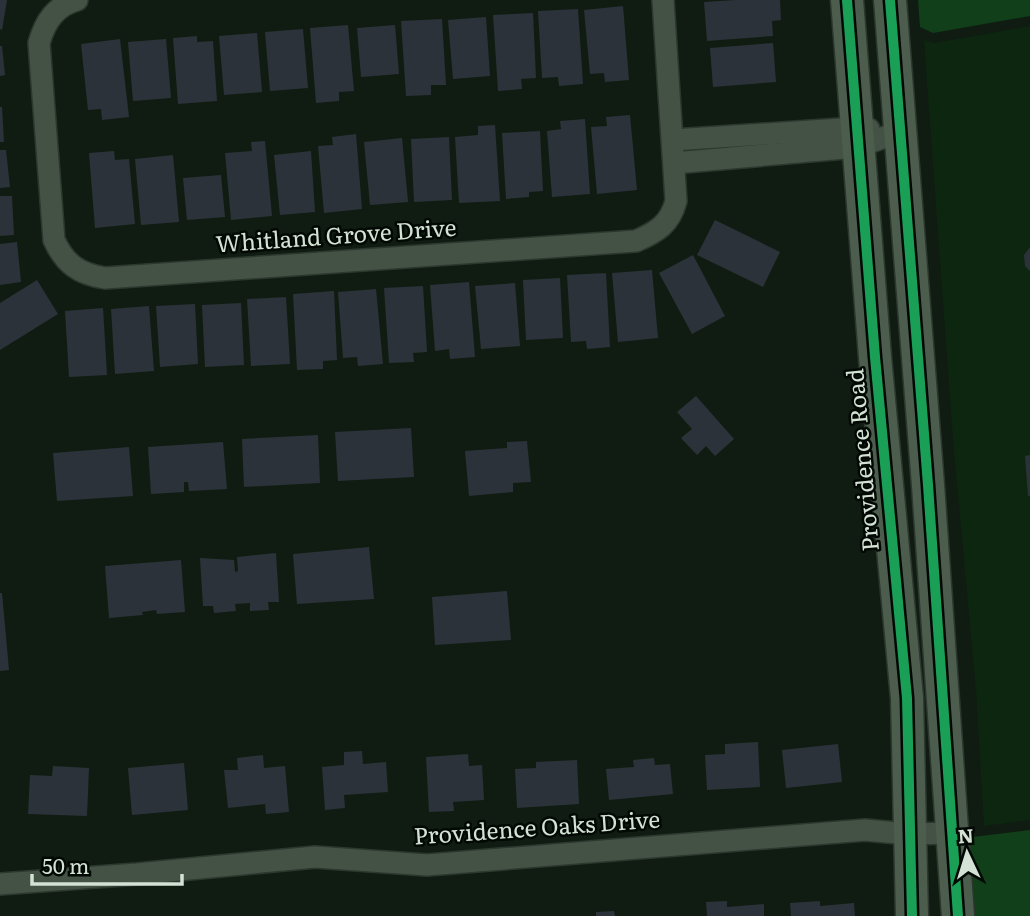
<svg xmlns="http://www.w3.org/2000/svg" width="1030" height="916" viewBox="0 0 1030 916" font-family="Literata,serif">
	<rect width="100%" height="100%" fill="#101c12"/>
	<path fill="#0d2610" d="M1030 26V820L984 826 976 690 953 440 924 40 934 43Z"/>
	<g fill="#103f1a">
		<path d="M918 0H1030V16L933 33 920 27Z"/>
		<path d="M1030 830V916H971L964 838Z"/>
	</g>
	<g fill="#2c3239">
		<path d="M0 0H7L2 30 0 29Z"/>
		<path d="M735 0H780L781 20 772 21 773 36 707 41 704 2Z"/>
		<path d="M623 6 629 80 605 82 604 73 590 74 584 10Z"/>
		<path d="M578 9 583 84 559 86 558 77 542 78 538 11Z"/>
		<path d="M533 13 536 78 521 79 522 89 498 91 493 15Z"/>
		<path d="M486 17 490 76 453 79 448 20Z"/>
		<path d="M442 19 446 85H431V95L406 96 401 21Z"/>
		<path d="M348 25 354 91 339 92V101L316 103 310 28Z"/>
		<path d="M395 25 399 74 361 77 357 28Z"/>
		<path d="M303 29 308 88 270 91 265 32Z"/>
		<path d="M257 33 262 92 224 95 219 36Z"/>
		<path d="M197 36V42L213 41 217 101 178 104 173 38Z"/>
		<path d="M120 39 129 117 102 120 101 109 88 110 81 44Z"/>
		<path d="M166 39 171 98 133 101 128 42Z"/>
		<path d="M773 43 776 82 713 87 710 48Z"/>
		<path d="M0 46H2L5 75 0 76Z"/>
		<path d="M0 107H2L4 142H0Z"/>
		<path d="M630 115 637 190 597 194 591 127 607 126 606 117Z"/>
		<path d="M585 119 590 194 552 197 547 131 561 129 560 121Z"/>
		<path d="M495 125 500 201 459 203 455 137 478 135V126Z"/>
		<path d="M540 131 543 191 529 192V197L506 199 502 133Z"/>
		<path d="M356 134 362 209 324 213 318 146 333 145 332 137Z"/>
		<path d="M449 137 452 200 414 202 411 139Z"/>
		<path d="M402 138 408 202 370 205 364 142Z"/>
		<path d="M265 141 272 216 231 220 225 153 252 151 251 142Z"/>
		<path d="M0 150H6L10 187 0 188Z"/>
		<path d="M114 151 115 160 129 159 135 224 95 228 89 153Z"/>
		<path d="M311 151 315 212 280 215 274 155Z"/>
		<path d="M173 155 179 222 141 225 135 159Z"/>
		<path d="M221 175 225 217 187 220 183 178Z"/>
		<path d="M0 196H12L14 235 0 236Z"/>
		<path d="M715 220 780 252 763 287 697 255Z"/>
		<path d="M17 242 21 282 0 285V244Z"/>
		<path d="M1030 247V271L1025 266 1024 255Z"/>
		<path d="M693 255 725 316 692 334 659 273Z"/>
		<path d="M652 270 658 338 618 342 612 273Z"/>
		<path d="M606 273 610 347 587 349 586 341 571 342 567 275Z"/>
		<path d="M560 278 563 338 526 340 523 280Z"/>
		<path d="M37 280 58 314 0 350V303Z"/>
		<path d="M469 282 475 357 450 359 449 349 435 351 430 285Z"/>
		<path d="M515 283 520 346 481 349 475 286Z"/>
		<path d="M423 286 427 352 413 353 414 362 389 363 384 288Z"/>
		<path d="M376 289 383 364 358 366 357 357 343 358 338 292Z"/>
		<path d="M334 291 337 360 323 361V369L297 370 293 294Z"/>
		<path d="M286 297 290 364 251 366 247 299Z"/>
		<path d="M241 303 244 365 205 367 202 305Z"/>
		<path d="M195 304 198 364 160 367 156 306Z"/>
		<path d="M149 306 154 371 115 374 111 309Z"/>
		<path d="M103 308 107 375 69 377 65 311Z"/>
		<path d="M696 396 734 439 715 456 706 446 697 455 681 438 692 429 677 412Z"/>
		<path d="M411 428 414 477 338 481 335 432Z"/>
		<path d="M318 435 320 483 244 487 242 439Z"/>
		<path d="M527 441 531 482 513 483V492L469 496 465 451 507 448V442Z"/>
		<path d="M223 442 227 489 189 491 188 482H184V492L151 494 148 447Z"/>
		<path d="M129 447 133 496 57 501 53 453Z"/>
		<path d="M1030 455V496H1028L1025 456Z"/>
		<path d="M369 547 374 599 297 604 293 554Z"/>
		<path d="M276 553 279 602H268L269 610 250 611V603L235 604 236 611 214 613 213 606H203L200 558 234 560 235 572 238 571 237 557Z"/>
		<path d="M181 560 185 612 157 614 156 610 142 612 143 615 109 618 105 566Z"/>
		<path d="M507 591 511 640 435 645 432 597Z"/>
		<path d="M0 593H2L9 670 0 671Z"/>
		<path d="M758 742 760 787 707 790 705 755 725 754V744Z"/>
		<path d="M838 744 842 782 786 788 782 750Z"/>
		<path d="M362 751 363 764 386 762 388 792 344 795 345 808 325 810 322 767 344 765V752Z"/>
		<path d="M468 754 469 766 482 765 484 800 453 802 454 811 429 812 426 757Z"/>
		<path d="M263 755 264 768 285 766 289 812 266 814 265 804 228 808 224 770H238L237 758Z"/>
		<path d="M654 758 655 765 670 764 673 794 609 800 606 769 634 767 633 760Z"/>
		<path d="M577 760 579 804 517 808 515 769 536 768V762Z"/>
		<path d="M184 763 188 810 132 815 128 768Z"/>
		<path d="M53 766 89 768 87 816 28 814 30 775 52 776Z"/>
		<path d="M727 901V907L764 904V916H707L706 902Z"/>
		<path d="M820 901V906L854 903 855 916H791L790 903Z"/>
		<path d="M614 911 615 916H596V912Z"/>
	</g>
	<g fill="none" stroke-linecap="round" stroke-linejoin="round">
		<defs>
			<g id="street">
				<path d="M77 0C55 6 45 22 39 43L54 240C65 264 79 274 105 278L636 241C657 232 670 224 676 201L663 0"/>
				<path d="M673 140 856 128 869 129"/>
				<path d="M674 163 857 147 899 132"/>
				<path d="M0 884 137 874 315 857 427 865 865 830 909 834 952 833"/>
			</g>
			<g id="secondary">
				<path d="M847 0 875 357 907 698 912 916"/>
				<path d="M890 0 928 485 958 916"/>
			</g>
		</defs>
		<use href="#street" stroke="#2c372e" stroke-width="24"/>
		<use href="#secondary" stroke="#2c372e" stroke-width="35"/>
		<use href="#street" stroke="#435245" stroke-width="21"/>
		<use href="#secondary" stroke="#4c5d4e" stroke-width="32"/>
		<defs>
			<g id="cycleway">
				<path d="M847 0 875 357 907 698 912 916"/>
				<path d="M890 0 928 485 958 916"/>
			</g>
		</defs>
		<use href="#cycleway" stroke="#020803" stroke-width="15"/>
		<use href="#cycleway" stroke="#1a9f57" stroke-width="10"/>
	</g>
	<g text-anchor="middle" stroke-width="5" stroke-linejoin="round" paint-order="stroke">
		<g font-size="23" fill="#d4e1d5" stroke="#020803">
			<text transform="translate(336 236) rotate(-4)" y="8">Whitland Grove Drive</text>
			<text transform="translate(863 460) rotate(-95)" y="8">Providence Road</text>
			<text transform="translate(537 828) rotate(-4)" y="8">Providence Oaks Drive</text>
		</g>
	</g>
	<g transform="translate(967 853) rotate(356)" stroke="#020803" stroke-width="5" paint-order="stroke">
	<path d="M0-5L12 26L0 18L-12 26Z" fill="#d4e1d5"/>
	<text y="-10" font-size="19" font-weight="bold" text-anchor="middle" fill="#d4e1d5">N</text>
	</g>
	<path d="M32 874v10h150v-10" fill="none" stroke="#d4e1d5" stroke-width="3.5"/>
	<text x="42" y="874" font-size="21" fill="#d4e1d5" stroke="#020803" stroke-width="5" paint-order="stroke">50 m</text>
</svg>
